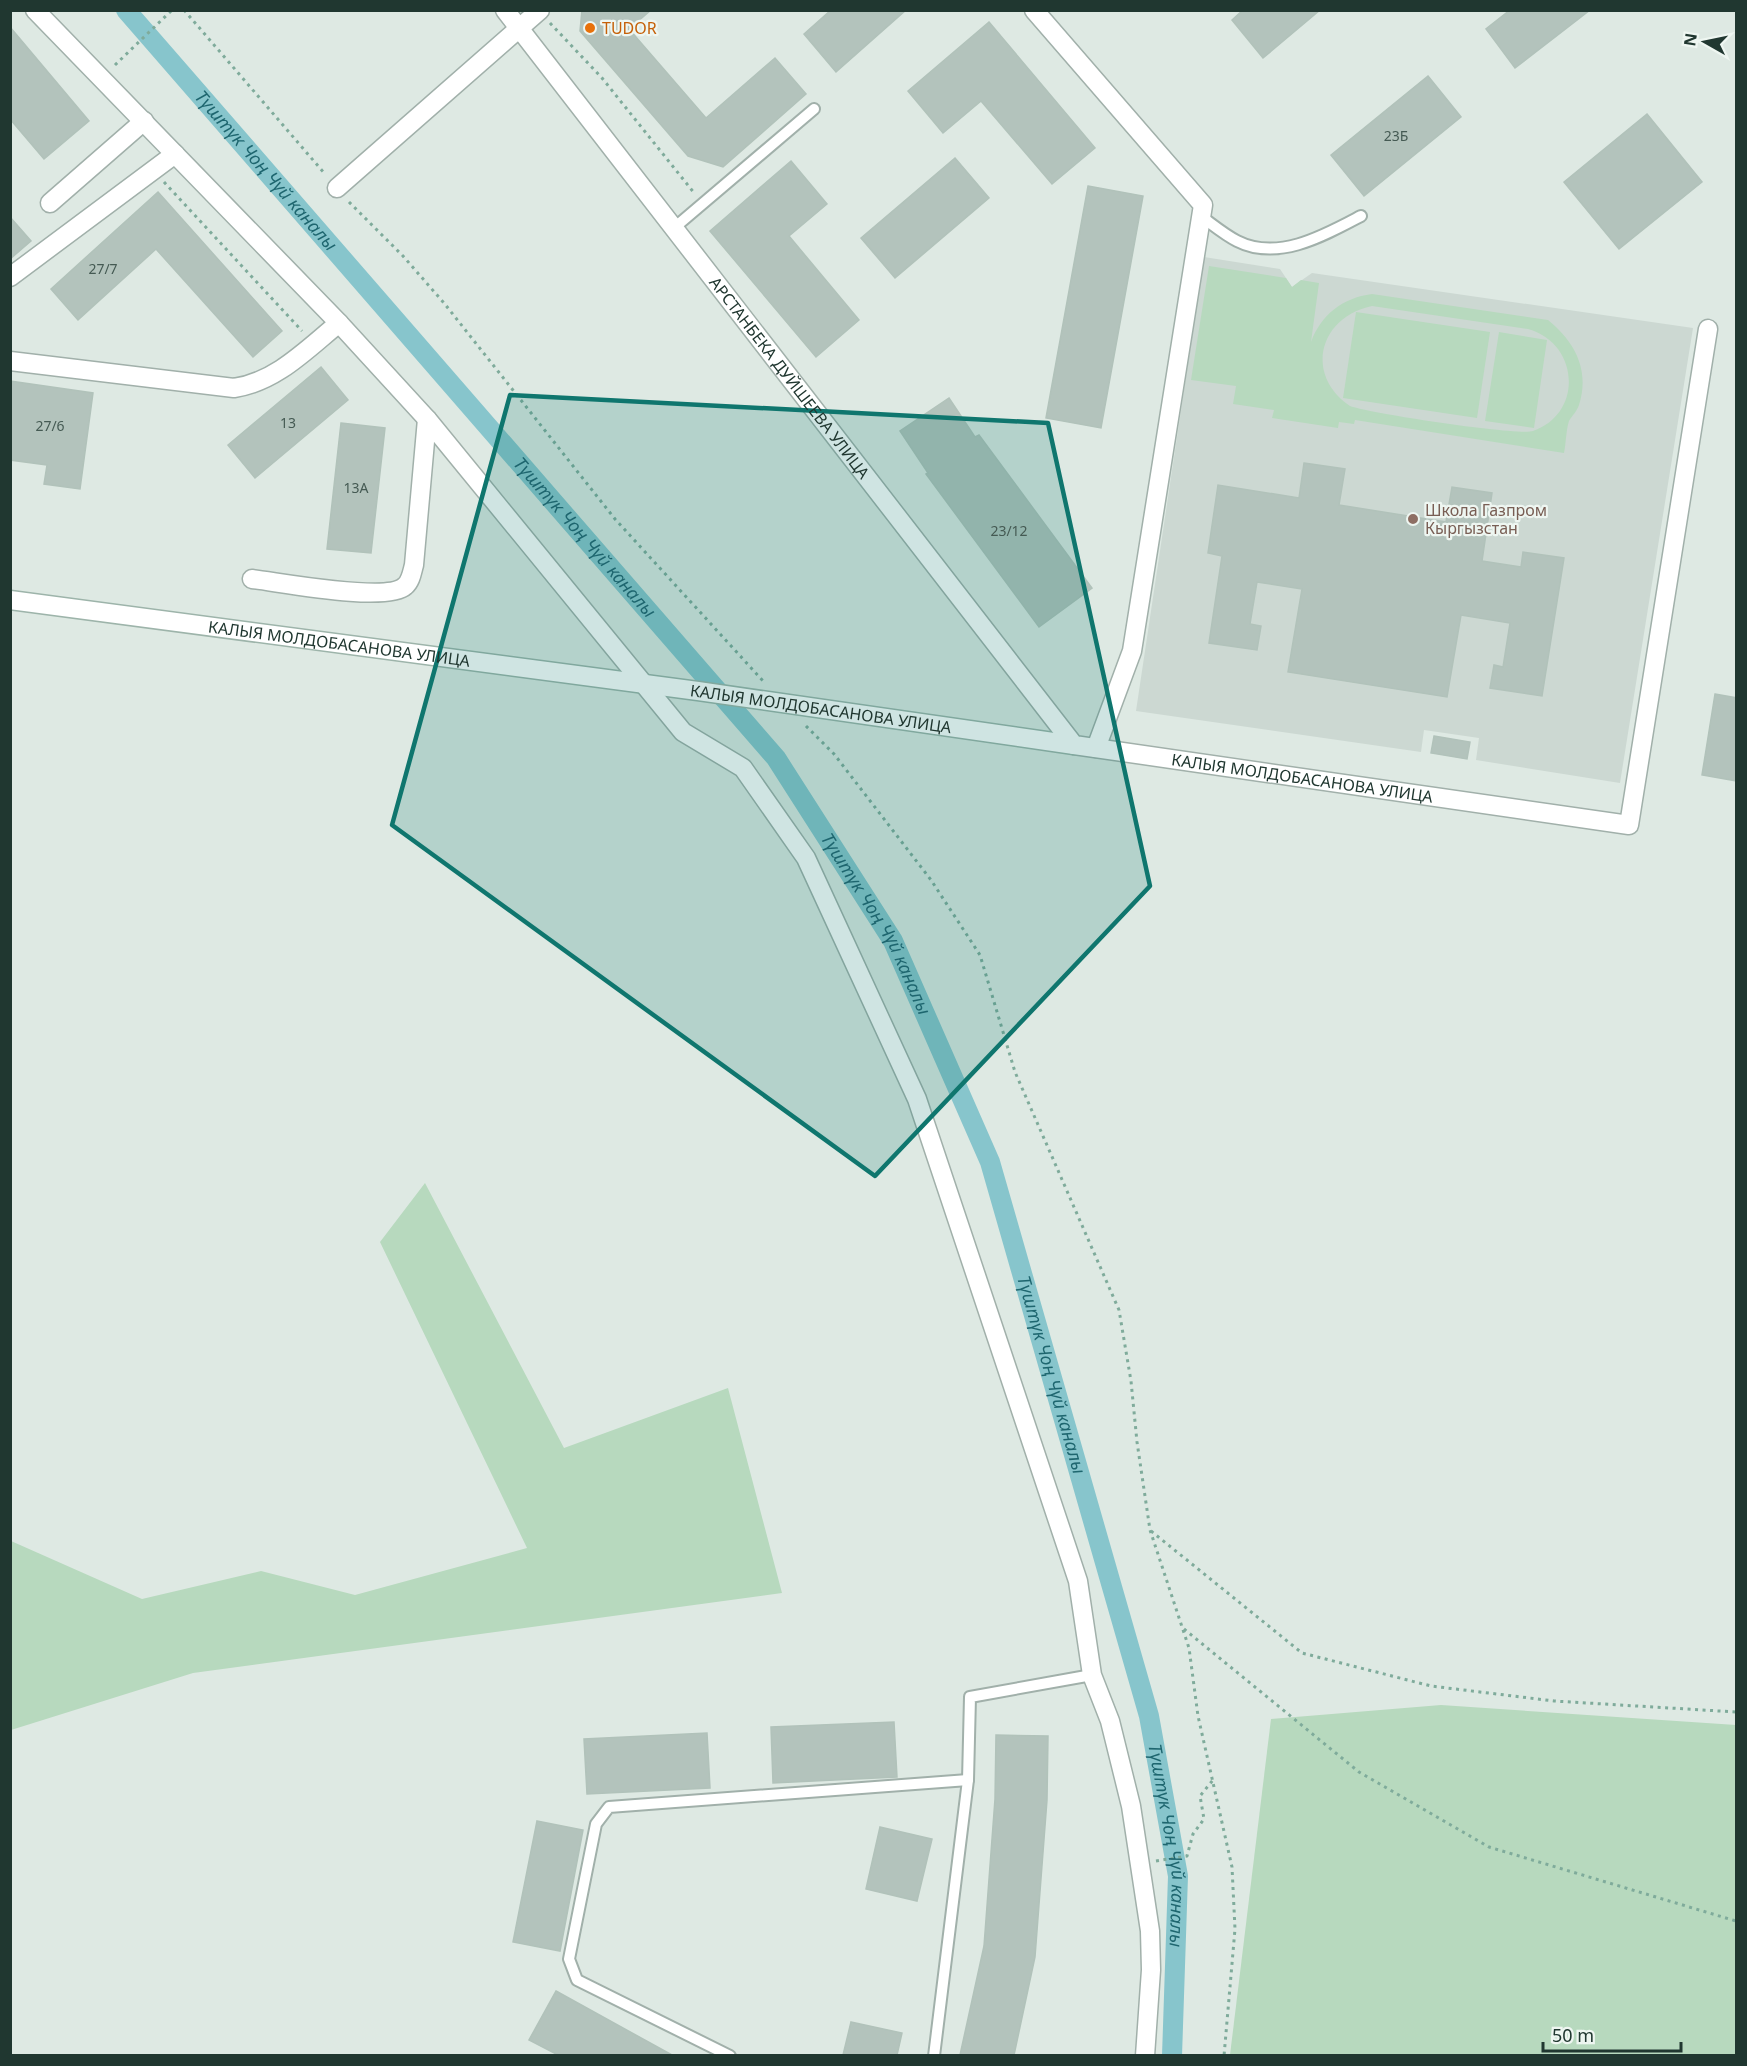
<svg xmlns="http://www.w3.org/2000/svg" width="1747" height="2066" viewBox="0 0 1747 2066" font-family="'Noto Sans',sans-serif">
	<rect width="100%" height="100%" fill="#dee9e3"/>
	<path fill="#ccd8d2" d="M1204 257 1280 269 1292 287 1312 273 1693 328 1620 783 1476 760 1479 738 1424 730 1421 752 1136 711Z"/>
	<g fill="#b7d9be" fill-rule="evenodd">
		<path d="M1209 266 1286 278 1292 287 1301 280 1319 283 1311 342C1321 315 1342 298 1372 294L1548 320C1575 342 1590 370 1579 405 1577 411 1572 416 1569 421 1566 430 1566 444 1564 453L1355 420 1354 424 1339 422 1338 428 1272 418 1274 410 1233 404 1236 386 1191 380ZM1372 306 1528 329C1579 343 1584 413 1533 431 1518 436 1368 413 1350 406 1304 375 1319 317 1372 306Z"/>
		<path d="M1356 312 1490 332 1477 418 1343 398Z"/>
		<path d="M1499 332 1547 340 1534 428 1485 421Z"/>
		<path d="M425 1183 564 1448 728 1388 782 1593 193 1673 11 1730V1541L142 1599 261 1571 355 1595 527 1548 380 1242Z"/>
		<path d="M1441 1705 1736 1725V2055H1230L1271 1719Z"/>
	</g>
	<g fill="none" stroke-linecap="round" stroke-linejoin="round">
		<path stroke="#87c5cc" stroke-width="20" id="s1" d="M126 10 776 758 893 941 990 1162 1149 1716 1178 1876 1172 2056"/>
	</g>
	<g fill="#b3c3bc" stroke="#b1c2ba" stroke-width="1.5">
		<path d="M582 10H651L629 29 706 118 775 58 806 94 723 167 688 156 580 31Z"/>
		<path d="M831 10H906L836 72 804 34Z"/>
		<path d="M1243 10H1320L1263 58 1232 20Z"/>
		<path d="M1510 10H1590L1515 68 1486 29Z"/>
		<path d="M989 22 1095 148 1052 184 981 101 943 133 908 91Z"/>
		<path d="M10 27 89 121 44 159 10 119Z"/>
		<path d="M1428 76 1461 117 1364 196 1331 155Z"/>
		<path d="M1647 114 1702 182 1619 249 1564 182Z"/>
		<path d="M955 158 989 198 895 278 861 238Z"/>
		<path d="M791 161 827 204 789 236 859 320 816 357 710 231Z"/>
		<path d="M1088 186 1143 196 1101 428 1046 418Z"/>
		<path d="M158 192 282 331 253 357 156 249 78 320 51 289Z"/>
		<path d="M10 217 31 241 10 259Z"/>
		<path d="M321 367 348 400 255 478 228 445Z"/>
		<path d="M10 381 93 393 80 489 44 484 47 465 10 460Z"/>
		<path d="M949 398 975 437 979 435 1092 588 1039 627 926 474 928 473 900 431Z"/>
		<path d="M341 423 385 428 371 553 327 549Z"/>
		<path d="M1304 463 1345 469 1339 505 1446 522 1452 487 1492 493 1482 561 1521 567 1523 552 1564 558 1542 696 1490 688 1494 665 1503 667 1510 623 1461 615 1447 697 1288 672 1302 589 1257 582 1250 624 1261 626 1257 650 1209 643 1222 556 1208 553 1218 485 1299 498Z"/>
		<path d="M1715 694 1737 698V781L1702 775Z"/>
		<path d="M1434 736 1470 742 1467 759 1431 753Z"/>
		<path d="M894 1722 897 1777 773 1783 771 1727Z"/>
		<path d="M707 1733 710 1788 587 1794 584 1739Z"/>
		<path d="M996 1735 1048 1736 1047 1800 1035 1957 1014 2055H960L984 1946 995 1799Z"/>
		<path d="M537 1821 583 1830 560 1951 513 1942Z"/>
		<path d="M880 1827 932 1839 917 1901 866 1889Z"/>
		<path d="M556 1991 672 2055H558L529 2040Z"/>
		<path d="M851 2022 902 2033 897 2055H843Z"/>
	</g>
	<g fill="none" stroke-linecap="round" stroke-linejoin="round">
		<defs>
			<g id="lane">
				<path d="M1202 217C1213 225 1225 235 1237 241 1278 262 1325 235 1361 216"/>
				<path d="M674 228 814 109"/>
				<path d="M730 2056 577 1980 569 1959 596 1824 609 1807 968 1780"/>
				<path d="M934 2056 968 1780 970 1697 1092 1675"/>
			</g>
			<g id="street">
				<path d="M35 10 339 323 427 419 683 732 743 768 806 858 917 1099 1078 1581 1092 1675 1110 1721 1131 1806 1150 1931 1151 1970 1145 2056"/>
				<path id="s2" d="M505 10 1074 745 1629 825 1708 329"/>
				<path d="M1034 10 1203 205 1132 651 1096 748"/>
				<path d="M337 188 540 10"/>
				<path d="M50 203 144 121"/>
				<path d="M10 277 175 154"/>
				<path d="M10 361 234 388C276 382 307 349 339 323"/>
				<path d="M252 579C279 582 387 603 405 586 411 581 412 572 414 565L427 419"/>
			</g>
			<g id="secondary">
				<path id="s3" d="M10 600 698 691 1074 745"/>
			</g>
		</defs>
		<use href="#lane" stroke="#a1b0aa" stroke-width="14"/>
		<use href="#street" stroke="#a1b0aa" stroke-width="21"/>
		<use href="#secondary" stroke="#9db4aa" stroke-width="21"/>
		<g stroke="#7fab9b" stroke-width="3" stroke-dasharray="3 4.5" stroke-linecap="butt">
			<path d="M184 10 325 174"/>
			<path d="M550 23 602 78 695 194"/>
			<path d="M115 65 172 10"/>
			<path d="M164 182 302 331"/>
			<path d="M349 202 403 256 444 303 615 519 764 682"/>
			<path d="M806 726 834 754 931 880 980 955 1015 1072 1119 1310 1131 1381 1137 1442 1150 1530 1189 1648 1198 1716 1232 1867 1235 1929 1224 2056"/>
			<path d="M1151 1531 1302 1653 1431 1686 1554 1701 1736 1712"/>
			<path d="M1184 1629 1359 1772 1489 1847 1736 1921"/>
			<path d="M1156 1861 1187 1856 1193 1834 1204 1819 1200 1796 1213 1780"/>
		</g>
		<use href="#lane" stroke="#fff" stroke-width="10"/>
		<use href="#street" stroke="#fff" stroke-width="18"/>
		<use href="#secondary" stroke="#fff" stroke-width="18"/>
	</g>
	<path fill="#0f766e" fill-opacity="0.2" stroke="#0f766e" stroke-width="4.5" stroke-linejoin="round" d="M510 395 1048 423 1150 886 875 1176 392 825Z"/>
	<circle fill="#e8710a" stroke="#eef6f1" stroke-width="2" cx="590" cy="28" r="6"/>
	<circle fill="#8d6e63" stroke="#eef6f1" stroke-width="2" cx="1413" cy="519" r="6"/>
	<g text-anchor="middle" stroke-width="4.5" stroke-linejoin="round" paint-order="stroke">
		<g font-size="14" fill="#455a53">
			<text x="1396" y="141">23Б</text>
			<text x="103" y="274">27/7</text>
			<text x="288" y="428">13</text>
			<text x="50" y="431">27/6</text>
			<text x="356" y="493">13А</text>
			<text x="1009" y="536">23/12</text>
		</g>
		<g font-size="16" fill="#c56008" stroke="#eef6f1" text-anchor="start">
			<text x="602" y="34">TUDOR</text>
		</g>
		<g font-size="16" fill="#203730" stroke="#eef6f1">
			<text dy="6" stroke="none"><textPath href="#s2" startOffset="465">АРСТАНБЕКА ДУЙШЕЕВА УЛИЦА</textPath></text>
			<text dy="6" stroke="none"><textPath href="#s3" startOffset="332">КАЛЫЯ МОЛДОБАСАНОВА УЛИЦА</textPath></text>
			<text dy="6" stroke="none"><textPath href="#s3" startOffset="818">КАЛЫЯ МОЛДОБАСАНОВА УЛИЦА</textPath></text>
			<text dy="6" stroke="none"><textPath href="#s2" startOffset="1160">КАЛЫЯ МОЛДОБАСАНОВА УЛИЦА</textPath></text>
		</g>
		<g font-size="16" fill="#785e54" stroke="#eef6f1" text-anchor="start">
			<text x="1425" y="516">Школа Газпром<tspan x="1425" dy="18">Кыргызстан</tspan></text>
		</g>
		<g font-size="18" font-style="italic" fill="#1e666f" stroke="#eef6f1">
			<text dy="6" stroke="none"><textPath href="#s1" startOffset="213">Түштүк Чоң Чүй каналы</textPath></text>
			<text dy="6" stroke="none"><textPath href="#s1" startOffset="699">Түштүк Чоң Чүй каналы</textPath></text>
			<text dy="6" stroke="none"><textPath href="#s1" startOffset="1185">Түштүк Чоң Чүй каналы</textPath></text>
			<text dy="6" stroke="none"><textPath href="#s1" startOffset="1671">Түштүк Чоң Чүй каналы</textPath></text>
			<text dy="6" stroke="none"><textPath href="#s1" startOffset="2157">Түштүк Чоң Чүй каналы</textPath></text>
		</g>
	</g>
	<rect width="1747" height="2066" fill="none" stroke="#203730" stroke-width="24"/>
	<g transform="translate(1705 42) rotate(279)" stroke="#eef6f1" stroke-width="4.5" paint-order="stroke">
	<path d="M0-4.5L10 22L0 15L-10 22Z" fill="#203730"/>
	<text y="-9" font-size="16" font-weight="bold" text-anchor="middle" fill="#203730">N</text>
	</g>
	<path d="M1543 2042v9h138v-9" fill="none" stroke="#203730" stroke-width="3"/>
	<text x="1552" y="2042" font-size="18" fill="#203730" stroke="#eef6f1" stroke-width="4.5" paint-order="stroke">50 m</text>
</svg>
